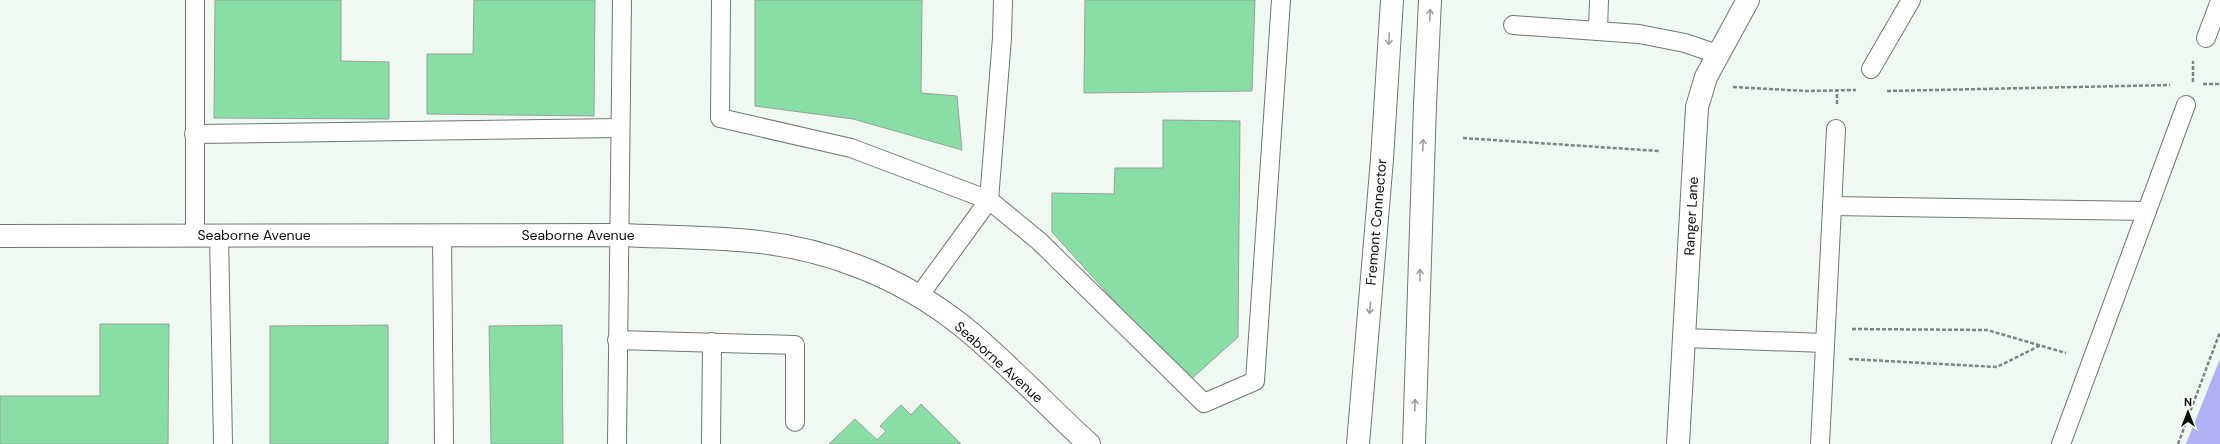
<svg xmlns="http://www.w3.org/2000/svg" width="2220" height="444" viewBox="0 0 2220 444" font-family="'DM Sans',sans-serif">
	<rect width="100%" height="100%" fill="#eff9f2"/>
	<path fill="#aeb1f2" d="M2220 359V444H2186Z"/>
	<g fill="#88dea5" stroke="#97a19a">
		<path d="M215 0H341V61L389 62V119L214 118Z"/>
		<path d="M474 0H595L594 116 427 114V54H473Z"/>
		<path d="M755 0H922L921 93 957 96 962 150 853 119 755 106Z"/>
		<path d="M1085 0H1255L1252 91 1084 93Z"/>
		<path d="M1163 120 1240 121 1238 337 1188 382 1052 232V193L1114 194 1115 168H1163Z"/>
		<path d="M100 324H169L168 444H0V396H100Z"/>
		<path d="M388 325V444H270V326Z"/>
		<path d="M562 325 563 444H491L489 326Z"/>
		<path d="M921 404 961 444H829L855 419 877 440 886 431 880 426 901 405 911 415Z"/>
	</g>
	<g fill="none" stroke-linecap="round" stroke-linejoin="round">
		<defs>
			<g id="service">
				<path d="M721 0 720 118 851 148 989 200 1039 241 1204 403 1255 381 1281 0"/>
				<path d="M1513 25 1639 34 1685 43 1717 54"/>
				<path d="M1598 30 1599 0"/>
				<path d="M2206 38 2220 1"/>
				<path d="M1871 69 1911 0"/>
				<path d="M194 134 620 128"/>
				<path d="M1832 206 2147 211"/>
				<path d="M195 235V0"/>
				<path d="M219 235 223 444"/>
				<path d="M442 235 444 444"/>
				<path d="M919 296 989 200 1002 38 1003 0"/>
				<path d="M1684 338 1825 343"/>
				<path d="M617 340 795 345V422"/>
				<path d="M617 444 622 0"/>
				<path d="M711 444 712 342"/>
				<path d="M1820 444 1836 129"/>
				<path d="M2061 444 2186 105"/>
			</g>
			<g id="minor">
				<path d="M0 236 620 235C663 237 707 237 750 241 827 248 900 277 961 325 1006 361 1046 405 1089 444"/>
				<path d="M1678 444 1697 107 1706 77 1748 0"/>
			</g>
			<g id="secondary">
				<path d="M1358 444 1382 159 1392 0"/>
				<path d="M1414 444 1425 105 1430 0"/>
			</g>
		</defs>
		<use href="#service" stroke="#6f7871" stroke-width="20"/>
		<use href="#minor" stroke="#6f7871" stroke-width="24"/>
		<use href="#secondary" stroke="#6f7871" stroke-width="24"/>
		<g stroke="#7e8580" stroke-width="2.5" stroke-dasharray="4 2" stroke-linecap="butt">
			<path d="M2193 82V61"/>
			<path d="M2203 84H2220"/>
			<path d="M1733 87 1806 91 1856 90"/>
			<path d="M1887 91 2170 85"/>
			<path d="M1837 104V90"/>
			<path d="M1463 138 1659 151"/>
			<path d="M1852 329 1987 330 2066 353"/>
			<path d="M1849 359 1997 367 2041 345"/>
			<path d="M2178 444 2220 332"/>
		</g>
		<use href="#service" stroke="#fff" stroke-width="18"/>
		<use href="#minor" stroke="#fff" stroke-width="22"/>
		<use href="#secondary" stroke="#fff" stroke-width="22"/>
	</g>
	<defs><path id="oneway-shaft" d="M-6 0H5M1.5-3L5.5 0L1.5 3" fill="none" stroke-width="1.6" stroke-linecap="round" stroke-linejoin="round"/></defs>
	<g stroke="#9d9f9e">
		<use href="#oneway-shaft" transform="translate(1430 15) rotate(-87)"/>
		<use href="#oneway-shaft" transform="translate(1389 39) rotate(93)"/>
		<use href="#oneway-shaft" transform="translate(1423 145) rotate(-88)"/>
		<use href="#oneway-shaft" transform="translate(1420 275) rotate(-89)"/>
		<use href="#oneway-shaft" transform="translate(1370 308) rotate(95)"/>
		<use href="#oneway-shaft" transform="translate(1415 405) rotate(-88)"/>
	</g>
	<g text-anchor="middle" stroke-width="3" stroke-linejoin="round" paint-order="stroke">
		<g font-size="14" fill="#0b0f0c" stroke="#fff">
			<text transform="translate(1691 216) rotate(-87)" y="5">Ranger Lane</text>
			<text transform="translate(1376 222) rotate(-85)" y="5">Fremont Connector</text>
			<text x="254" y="240">Seaborne Avenue</text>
			<text x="578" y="240">Seaborne Avenue</text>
			<text transform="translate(999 362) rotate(42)" y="5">Seaborne Avenue</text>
		</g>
	</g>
	<g transform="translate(2188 412)" stroke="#ffffff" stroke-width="3" paint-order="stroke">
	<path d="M0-3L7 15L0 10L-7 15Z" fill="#0b0f0c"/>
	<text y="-6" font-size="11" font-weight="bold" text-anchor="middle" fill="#0b0f0c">N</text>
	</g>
</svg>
